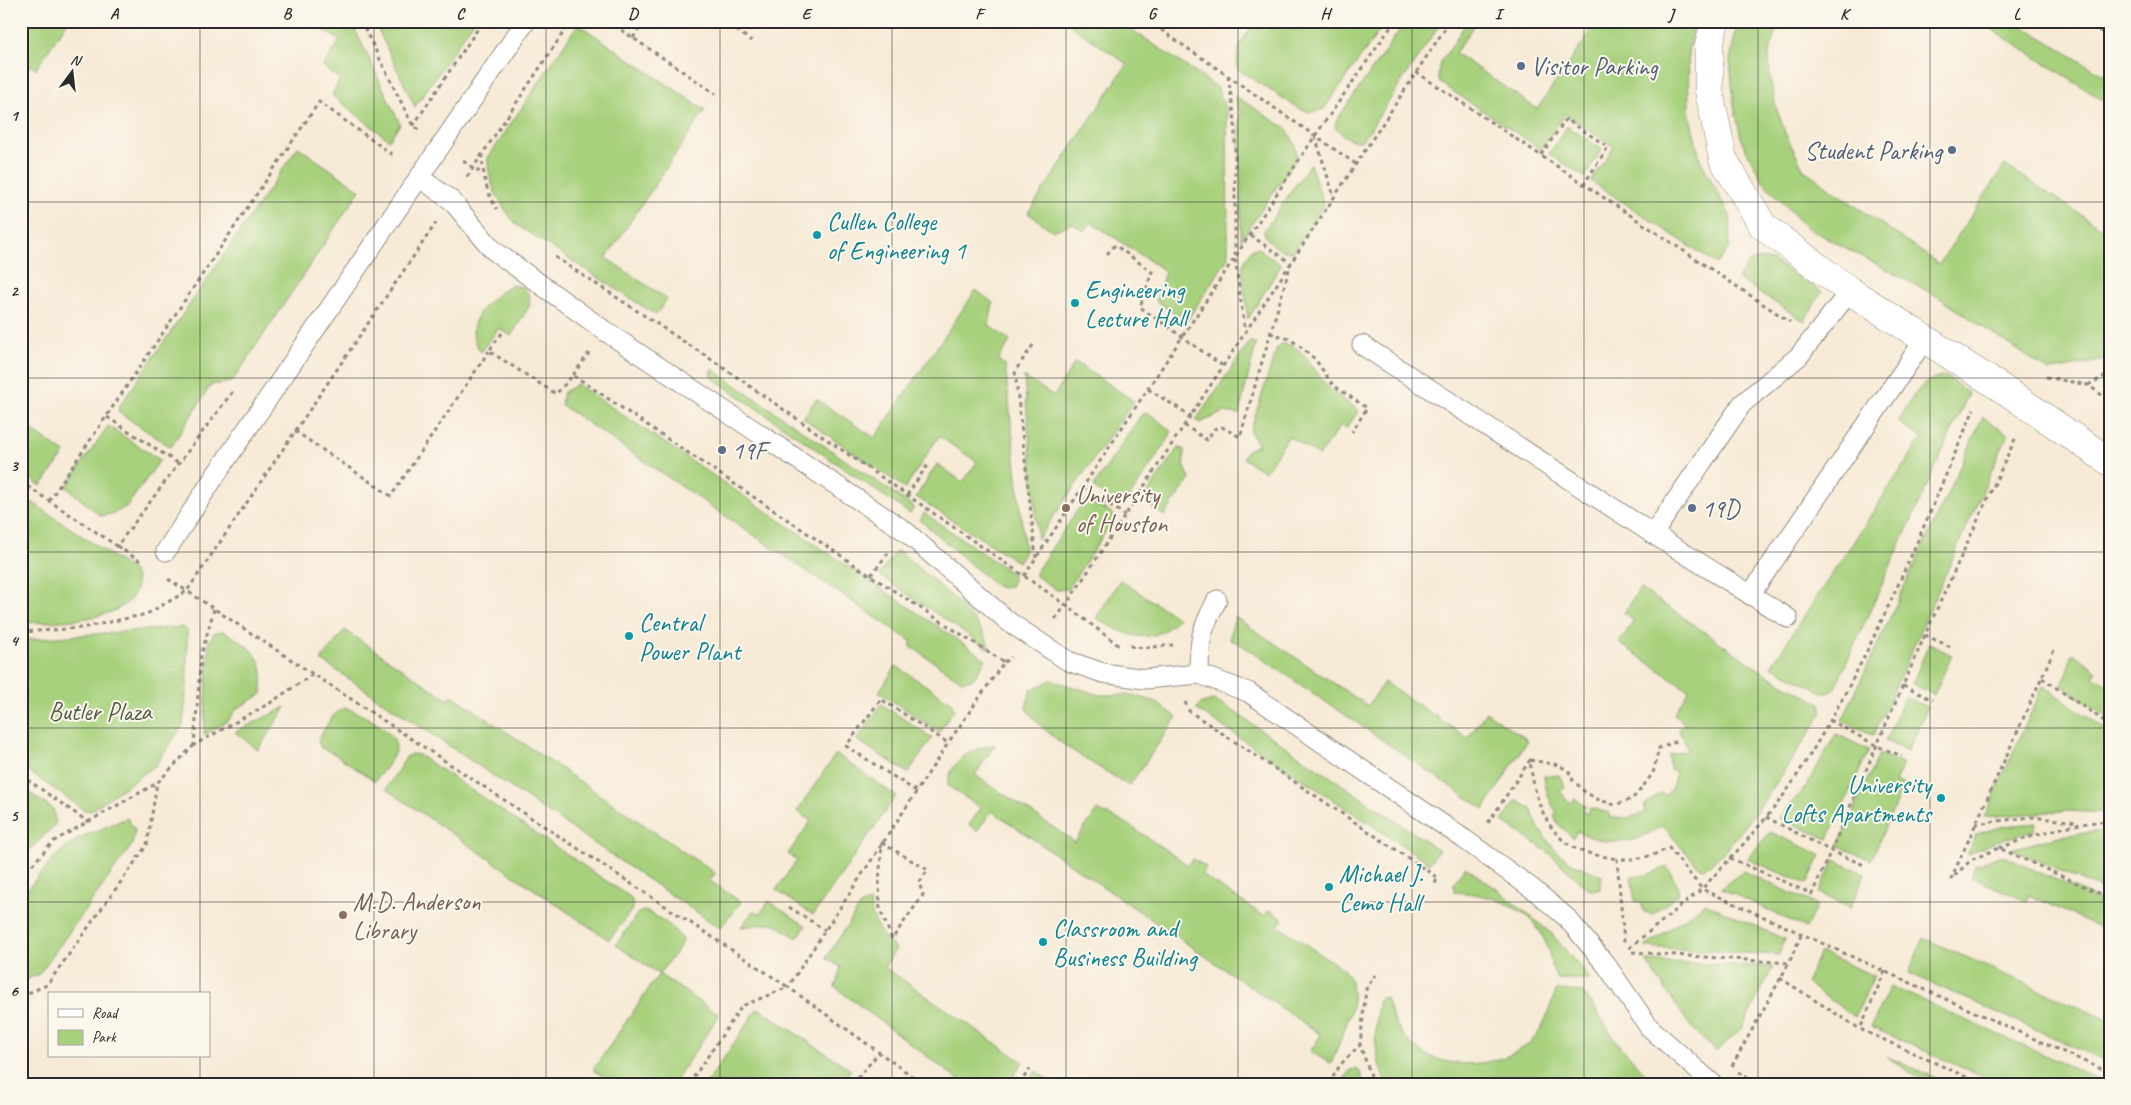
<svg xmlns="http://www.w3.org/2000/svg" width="2131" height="1105" viewBox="0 0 2131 1105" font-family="Caveat,sans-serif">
	<rect width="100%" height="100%" fill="#fbf7ec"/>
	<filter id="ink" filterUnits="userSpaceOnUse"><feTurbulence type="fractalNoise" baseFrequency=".02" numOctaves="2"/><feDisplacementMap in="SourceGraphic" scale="10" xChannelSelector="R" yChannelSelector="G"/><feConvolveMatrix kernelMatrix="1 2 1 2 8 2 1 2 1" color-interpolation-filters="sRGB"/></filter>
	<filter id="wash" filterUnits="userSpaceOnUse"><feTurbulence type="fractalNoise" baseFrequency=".0096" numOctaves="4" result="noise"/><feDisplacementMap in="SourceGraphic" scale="20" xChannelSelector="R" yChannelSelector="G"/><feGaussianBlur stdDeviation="1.12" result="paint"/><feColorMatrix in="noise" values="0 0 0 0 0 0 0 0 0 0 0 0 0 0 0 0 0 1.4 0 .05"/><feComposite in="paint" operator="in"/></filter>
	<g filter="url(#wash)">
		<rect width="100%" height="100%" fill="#f7ead6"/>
		<g fill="#a7d17d" stroke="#697e54">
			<path d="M21 21H68L36 69 29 65 21 76Z"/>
			<path d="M311 21H351L400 124 389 140 332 95 340 80 323 66 340 41Z"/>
			<path d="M374 21H474L415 107Z"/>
			<path d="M745 21H765L759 31Z"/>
			<path d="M1072 21H1119L1218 88 1227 115 1228 258 1186 322 1156 301 1165 271 1091 222 1084 231 1072 223 1053 231 1028 213 1127 64 1070 25Z"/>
			<path d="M1256 21H1386L1324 109 1311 112 1300 109 1237 69C1235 47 1244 38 1256 21Z"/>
			<path d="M1406 21H1442L1367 134 1361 141C1350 142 1342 135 1335 127L1336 121Z"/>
			<path d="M1467 21H1477L1455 53 1537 109 1598 21H1695L1688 51 1689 112 1700 159 1731 218 1729 248 1717 264 1591 181 1614 147 1565 114 1541 149 1440 83 1438 75 1440 62 1450 49Z"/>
			<path d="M1738 21H1780L1776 30 1769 53 1770 77 1776 107 1786 135 1804 170 1939 264 2005 165 2110 234V359L2049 371 1935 295 1806 227 1763 182 1742 142 1734 105 1730 60Z"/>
			<path d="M1979 21H2014L2110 79V105Z"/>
			<path d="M578 24 705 110 606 258 667 299 656 315 517 225C500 205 488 185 488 158Z"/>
			<path d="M1235 96 1287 129 1295 144 1297 157 1241 240 1240 113Z"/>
			<path d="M1567 126 1602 149 1585 177 1549 154Z"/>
			<path d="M298 147 360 190 232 382 211 385 171 447 118 412 119 407Z"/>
			<path d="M1310 164 1324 205 1293 252C1282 253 1265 242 1264 231Z"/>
			<path d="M1258 248 1281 265 1248 319 1242 270 1243 264 1252 249Z"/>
			<path d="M1758 259 1773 261 1822 292 1804 321 1738 279 1748 263Z"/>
			<path d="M512 285 523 287 529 295 530 305 511 336 499 328 481 352C459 325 488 298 512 285Z"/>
			<path d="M976 290 993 303 989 325 1010 341 998 360 1005 365 1025 552 1018 562 916 497 937 464 963 482 977 462 939 436 905 488 803 418 816 399 875 438Z"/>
			<path d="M1250 341 1256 344 1239 414 1224 412 1200 423 1196 420Z"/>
			<path d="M1281 344C1306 342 1316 378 1332 391 1340 398 1350 404 1359 410L1347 428 1341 425 1319 456 1289 436 1265 472 1243 458 1247 450 1259 445 1250 432 1277 348Z"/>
			<path d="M1075 362 1134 401 1038 539 1024 377 1054 396Z"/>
			<path d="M712 369 914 507 910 514 711 377Z"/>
			<path d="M1946 376 1969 393 1834 690 1829 693H1824L1771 666 1922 438 1898 422C1911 401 1919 378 1946 376Z"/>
			<path d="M577 384 986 659 973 679 962 681 910 646 912 642 561 405 563 393Z"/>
			<path d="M1149 413 1171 431 1170 436 1127 501 1118 504 1095 489 1094 486 1141 415Z"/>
			<path d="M1983 417 2008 434 1874 735 1842 721Z"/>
			<path d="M21 423 65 453 41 486 21 472Z"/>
			<path d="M108 426 160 460 127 506 115 513 101 516 66 487Z"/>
			<path d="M1178 448 1184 449V465L1190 479 1164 516 1142 501Z"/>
			<path d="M21 495 128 567 137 577C136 581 137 586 136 589 126 624 50 621 21 623Z"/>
			<path d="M1087 500 1112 513 1114 516 1112 522 1068 589 1057 590 1036 576 1035 573 1083 502Z"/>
			<path d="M924 513 1013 574V580L1010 586 1002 588 996 586 920 520Z"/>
			<path d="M897 550C919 569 988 621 989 649L879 575Z"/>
			<path d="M1120 580 1178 618C1152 649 1125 635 1096 618Z"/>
			<path d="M1640 588 1772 678 1820 703 1822 713C1805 740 1728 862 1703 868L1697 865 1662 825C1634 846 1609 847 1577 831L1573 838 1557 823 1554 815 1557 813C1549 801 1546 791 1544 776L1559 775 1565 787 1560 791 1570 803 1575 799 1586 806 1583 811 1587 814 1590 808 1610 813 1609 818H1628L1646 812 1644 805 1661 793 1666 796 1672 788 1676 772 1670 770 1669 755 1688 750 1685 741 1678 730 1685 724 1674 714 1689 690 1619 643 1634 621 1624 613Z"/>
			<path d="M1235 617 1368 706 1384 682 1468 738 1486 712 1528 740 1484 809 1239 643 1230 640 1231 630Z"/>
			<path d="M182 627 187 630V686L183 725 155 766 90 811 84 810 21 766V640Z"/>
			<path d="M345 630 448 700 452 695 715 873 710 881 741 902 720 928 321 660Z"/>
			<path d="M223 631C236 638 257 650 261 666 263 674 262 685 262 694L236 709 229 720 204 735 209 643 214 633Z"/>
			<path d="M1929 644 1952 655 1934 695 1912 684Z"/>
			<path d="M2073 653 2097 671 2093 676 2110 687V719L2062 686Z"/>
			<path d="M896 666 951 702 954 709 939 732 879 692Z"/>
			<path d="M1051 680 1100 695H1132L1154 701 1177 717 1129 786C1096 764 1048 741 1026 708L1031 690Z"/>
			<path d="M2043 686 2110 732V813L2066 811 1984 817Z"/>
			<path d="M1905 697 1928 707 1908 751 1885 741Z"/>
			<path d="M1213 700 1224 705 1439 850 1429 863 1196 709 1202 703Z"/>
			<path d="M881 704 932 738 908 773 857 740Z"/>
			<path d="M286 707 258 750 235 732Z"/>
			<path d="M346 708C360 713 402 733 395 751 392 762 381 772 375 781L333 753 321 748 318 741C325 729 331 712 346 708Z"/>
			<path d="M1836 734 1869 750 1828 839 1779 818 1806 786Z"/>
			<path d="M995 745 975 775 1075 842 1097 810 1126 823 1188 865 1193 859 1206 867 1202 875 1264 916 1269 910 1283 919 1278 926 1343 969 1351 981 1353 1003 1346 1026 1331 1064 1310 1051 1321 1035 992 811 977 831 969 825 981 808 948 786C948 762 973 747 995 745Z"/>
			<path d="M412 754 419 755 630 897 633 904 631 911 609 940 386 789 407 756Z"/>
			<path d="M836 754 896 796 813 915 776 890 797 860 788 854 811 821 797 811Z"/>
			<path d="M1879 754 1903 764 1895 782 1904 784 1871 860 1838 846Z"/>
			<path d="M21 787 53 809 56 824 21 858Z"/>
			<path d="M1517 800 1531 809 1539 829 1556 851 1570 862 1602 876 1600 889 1589 890 1549 853 1502 821Z"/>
			<path d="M127 818 135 830 132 845 39 974 21 982V896L58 854 79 838Z"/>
			<path d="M2036 823 2034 831 1997 841 1967 855 1976 834 2004 826Z"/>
			<path d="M2110 830V893L2011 849 2060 836Z"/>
			<path d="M1770 832 1821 855 1807 884 1747 859Z"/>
			<path d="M2001 855 2110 904V932L2029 895 2026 901 1971 877 1975 866Z"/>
			<path d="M1834 860 1865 874 1850 908 1819 893Z"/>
			<path d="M1465 867 1500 891 1552 934 1590 979H1558C1551 970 1551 957 1547 946 1533 907 1492 894 1454 892V883Z"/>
			<path d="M1667 867 1679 887 1678 895 1653 914 1644 912 1641 902 1635 901 1631 877 1647 875Z"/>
			<path d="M1743 871 1817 905 1806 928 1721 888Z"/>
			<path d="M769 901 806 926 797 938 774 923 741 927 753 911 760 914Z"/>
			<path d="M870 902C872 922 881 937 896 949L884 967 1023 1062 1008 1084H964L835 987 841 967 826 958 861 905Z"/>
			<path d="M1705 903 1784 939 1779 955 1645 947Z"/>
			<path d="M644 911C657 915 676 928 682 940L679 948 659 974 719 1015 673 1084H603L606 1078 593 1070 659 974 616 945 638 913Z"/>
			<path d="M1923 938 2110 1021V1063L1909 973Z"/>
			<path d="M1820 952 1874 976 1855 1017 1806 983Z"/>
			<path d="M1646 961 1773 967 1742 1028 1716 1052 1691 1027Z"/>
			<path d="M1890 986 2109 1084H1999L1871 1027Z"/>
			<path d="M1557 990 1582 992 1590 1001 1616 1041 1651 1080 1649 1084H1386C1374 1056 1373 1028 1379 999L1386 997C1391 1016 1400 1037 1417 1049 1449 1073 1512 1067 1537 1035 1547 1022 1549 1005 1557 990Z"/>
			<path d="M758 1008 851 1070 839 1084H706Z"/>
			<path d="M1886 1056 1949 1084H1927Z"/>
			<path d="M1357 1069 1360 1072 1364 1084H1341L1350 1070Z"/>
			<path d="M1036 1071 1054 1084H1027Z"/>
		</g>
	</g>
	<g filter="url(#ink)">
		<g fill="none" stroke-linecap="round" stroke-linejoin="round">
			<defs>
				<g id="service">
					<path d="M420 178 451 200 493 250 605 331 905 531 1009 622 1068 661 1103 673 1145 679 1199 674 1248 692 1464 839 1534 890 1567 918 1607 966 1649 1027 1713 1084"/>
					<path d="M1362 345 1653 534 1788 618"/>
					<path d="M1653 534 1742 404 1799 356 1850 291"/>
					<path d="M166 551 219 470 526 21"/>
					<path d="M1750 595 1925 339"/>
					<path d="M1199 674C1199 640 1201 630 1217 600"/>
				</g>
				<path id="tertiary" d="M1715 21 1709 46V91L1723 159 1763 226 1850 291 2009 393 2110 462"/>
			</defs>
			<use href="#service" stroke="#918a80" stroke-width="21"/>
			<use href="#tertiary" stroke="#918a80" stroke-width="29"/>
			<g stroke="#918a80" stroke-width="3" stroke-dasharray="4 4" stroke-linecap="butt">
				<path d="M361 21 413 126 419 130"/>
				<path d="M608 21 716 94"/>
				<path d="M723 21 752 41"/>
				<path d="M1148 21 1356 164"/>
				<path d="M2085 21 2110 38"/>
				<path d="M633 38 645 21"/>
				<path d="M1416 72 1790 322"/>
				<path d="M1228 76 1235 121V258L1245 332"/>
				<path d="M413 126 483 21"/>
				<path d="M1315 136 1334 197"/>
				<path d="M482 154C483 175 486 192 497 209"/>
				<path d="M1541 155 1566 119 1608 147 1584 184"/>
				<path d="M463 161 483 174"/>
				<path d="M467 177 571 21"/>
				<path d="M1107 254 1115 245 1152 272 1140 307 1223 366"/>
				<path d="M555 257 715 362 1066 605 1450 21"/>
				<path d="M502 333 489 351 556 394 573 375 865 572 1004 662 948 743"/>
				<path d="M1270 333 1290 339 1302 348 1315 359 1333 385 1367 408 1352 432"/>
				<path d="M1033 345 1015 371 1036 558"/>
				<path d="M573 375 589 353"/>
				<path d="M2046 377 2088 385 2110 401"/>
				<path d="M2088 385 2110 374"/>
				<path d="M1148 389 1191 416"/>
				<path d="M107 417 179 464"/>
				<path d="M1184 425 1207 440 1214 429 1222 427 1240 437 1291 263 1250 235"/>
				<path d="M295 431 391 496 489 351"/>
				<path d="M21 482 117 546 233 391"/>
				<path d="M1083 487 1125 515"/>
				<path d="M907 495 929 463"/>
				<path d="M49 501 319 102 393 155"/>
				<path d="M117 546 140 561"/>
				<path d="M871 575 889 552"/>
				<path d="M1024 576 1315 136 1395 21"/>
				<path d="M168 579 187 591 436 223"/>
				<path d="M214 609 201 656 194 745 270 703 313 674"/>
				<path d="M1055 619 1066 605 1118 645H1121"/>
				<path d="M21 632 82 628 147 614 187 591 788 987"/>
				<path d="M1925 635 1953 648"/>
				<path d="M1130 646 1143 648 1173 645"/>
				<path d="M2054 650 1951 879 1971 860 1999 848 2110 898"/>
				<path d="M1004 662 1011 657"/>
				<path d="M2042 678 2110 725"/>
				<path d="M1903 686 1933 700"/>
				<path d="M1185 702 1189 711 1438 878 1434 885"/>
				<path d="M1830 720 1877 746 1902 756"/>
				<path d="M1530 760 1559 765 1569 772 1573 780 1585 792 1597 799 1615 805 1632 799 1642 788 1653 773 1659 748 1678 741"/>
				<path d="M21 775 88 822"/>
				<path d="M916 791 846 746 881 699 948 743C895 825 841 906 788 987L923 1084"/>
				<path d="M1766 817 1831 851 1864 865"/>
				<path d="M1488 823 1530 760C1533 791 1543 829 1571 846 1584 854 1602 856 1617 859"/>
				<path d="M1975 824 2031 817 2078 822"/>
				<path d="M882 843 928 870 919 883 923 895 892 939 880 909 879 882Z"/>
				<path d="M1999 848C2038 834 2069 823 2110 821"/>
				<path d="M1730 858 1812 894 1925 635 2016 437"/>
				<path d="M21 877 54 841 157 783 194 745"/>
				<path d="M789 907 825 930"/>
				<path d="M1624 942 1617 859C1637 860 1651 857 1669 848L1702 889C1732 856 1765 823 1790 786 1868 669 1919 536 1974 409"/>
				<path d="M1629 948 1702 889 2110 1073"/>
				<path d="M1632 952 1789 963 1802 933"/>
				<path d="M1885 971 1860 1029 1982 1084"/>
				<path d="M1780 978 1860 1029"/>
				<path d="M21 996 47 985 147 845 157 783"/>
				<path d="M1732 1066 1789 963"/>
				<path d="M1738 1072 1757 1084"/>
				<path d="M689 1084 742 1006 788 987"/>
				<path d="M852 1084 879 1053"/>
				<path d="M1019 1084 1030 1069"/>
				<path d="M1329 1084 1340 1065 1360 1045"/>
				<path d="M1374 1084 1360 1045 1366 989 1375 975"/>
			</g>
			<use href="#service" stroke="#fff" stroke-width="19"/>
			<use href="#tertiary" stroke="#fff" stroke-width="28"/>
		</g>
	</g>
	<path fill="none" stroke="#2b2b2b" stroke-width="1" stroke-opacity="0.55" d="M200 21V994M374 21V1084M546 21V1084M720 21V1084M892 21V1084M1066 21V1084M1238 21V1084M1412 21V1084M1584 21V1084M1758 21V1084M1930 21V1084M21 202H2110M21 378H2110M21 552H2110M21 728H2110M21 902H2110M200 1056V1084"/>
	<g fill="#5c6f8a" stroke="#fbf7ec" stroke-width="2">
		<circle cx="1521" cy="66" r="5"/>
		<circle cx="1952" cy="150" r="5"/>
		<circle cx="722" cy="450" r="5"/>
		<circle cx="1692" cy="508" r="5"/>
	</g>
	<g fill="#0f9aa8" stroke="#fbf7ec" stroke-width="2">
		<circle cx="817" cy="235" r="5"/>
		<circle cx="1075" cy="303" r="5"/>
		<circle cx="629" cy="636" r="5"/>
		<circle cx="1941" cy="798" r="5"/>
		<circle cx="1329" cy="887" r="5"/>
		<circle cx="1043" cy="942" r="5"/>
	</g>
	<g fill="#8d6e63" stroke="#fbf7ec" stroke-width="2">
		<circle cx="1066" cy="508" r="5"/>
		<circle cx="343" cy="915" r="5"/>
	</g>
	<g text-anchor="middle" stroke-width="4" stroke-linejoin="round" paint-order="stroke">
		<g font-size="25" fill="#4e5e75" stroke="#fbf7ec" text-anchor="start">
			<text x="1531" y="75">Visitor Parking</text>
			<text x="1942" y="159" text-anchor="end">Student Parking</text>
			<text x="732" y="459">19F</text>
			<text x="1702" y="517">19D</text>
		</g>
		<g font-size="25" fill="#0d838f" stroke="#fbf7ec" text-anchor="start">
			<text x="827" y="230">Cullen College<tspan x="827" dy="29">of Engineering 1</tspan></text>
			<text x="1085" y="298">Engineering<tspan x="1085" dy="29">Lecture Hall</tspan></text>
			<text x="639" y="631">Central<tspan x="639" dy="29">Power Plant</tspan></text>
			<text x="1931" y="793" text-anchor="end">University<tspan x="1931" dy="29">Lofts Apartments</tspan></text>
			<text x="1339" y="882">Michael J.<tspan x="1339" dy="29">Cemo Hall</tspan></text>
			<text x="1053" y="937">Classroom and<tspan x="1053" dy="29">Business Building</tspan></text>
		</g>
		<g font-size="25" fill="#785e54" stroke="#fbf7ec" text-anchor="start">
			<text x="1076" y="503">University<tspan x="1076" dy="29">of Houston</tspan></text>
			<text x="353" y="910">M.D. Anderson<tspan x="353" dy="29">Library</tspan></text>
		</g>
		<g font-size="25" fill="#505d44" stroke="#fbf7ec">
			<text x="100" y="720">Butler Plaza</text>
		</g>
	</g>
	<rect width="2131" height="1105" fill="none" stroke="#fbf7ec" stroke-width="55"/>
	<rect x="48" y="992" width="162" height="65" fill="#fbf7ec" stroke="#a8a59f"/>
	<rect x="58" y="1009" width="25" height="8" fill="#ffffff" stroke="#a8a59f"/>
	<text x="92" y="1018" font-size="15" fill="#2b2b2b">Road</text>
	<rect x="58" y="1030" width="25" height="15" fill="#a7d17d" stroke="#a8a59f"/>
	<text x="92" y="1042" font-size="15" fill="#2b2b2b">Park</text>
	<g transform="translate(72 72) rotate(15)" stroke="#fbf7ec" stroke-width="4" paint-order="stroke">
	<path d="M0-4L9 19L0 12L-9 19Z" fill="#2b2b2b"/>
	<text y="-8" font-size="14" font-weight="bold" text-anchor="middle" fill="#2b2b2b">N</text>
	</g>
	<rect x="28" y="28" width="2076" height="1050" fill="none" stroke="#2b2b2b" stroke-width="2"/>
	<g font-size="16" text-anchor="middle" font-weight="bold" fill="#2b2b2b">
		<text x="114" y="19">A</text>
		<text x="287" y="19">B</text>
		<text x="460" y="19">C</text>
		<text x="633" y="19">D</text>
		<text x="806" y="19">E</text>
		<text x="979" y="19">F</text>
		<text x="1152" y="19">G</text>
		<text x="1325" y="19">H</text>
		<text x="1498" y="19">I</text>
		<text x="1671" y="19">J</text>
		<text x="1844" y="19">K</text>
		<text x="2017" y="19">L</text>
		<text x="14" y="121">1</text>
		<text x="14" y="296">2</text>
		<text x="14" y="471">3</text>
		<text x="14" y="646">4</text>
		<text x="14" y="821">5</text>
		<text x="14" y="996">6</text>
	</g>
</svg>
